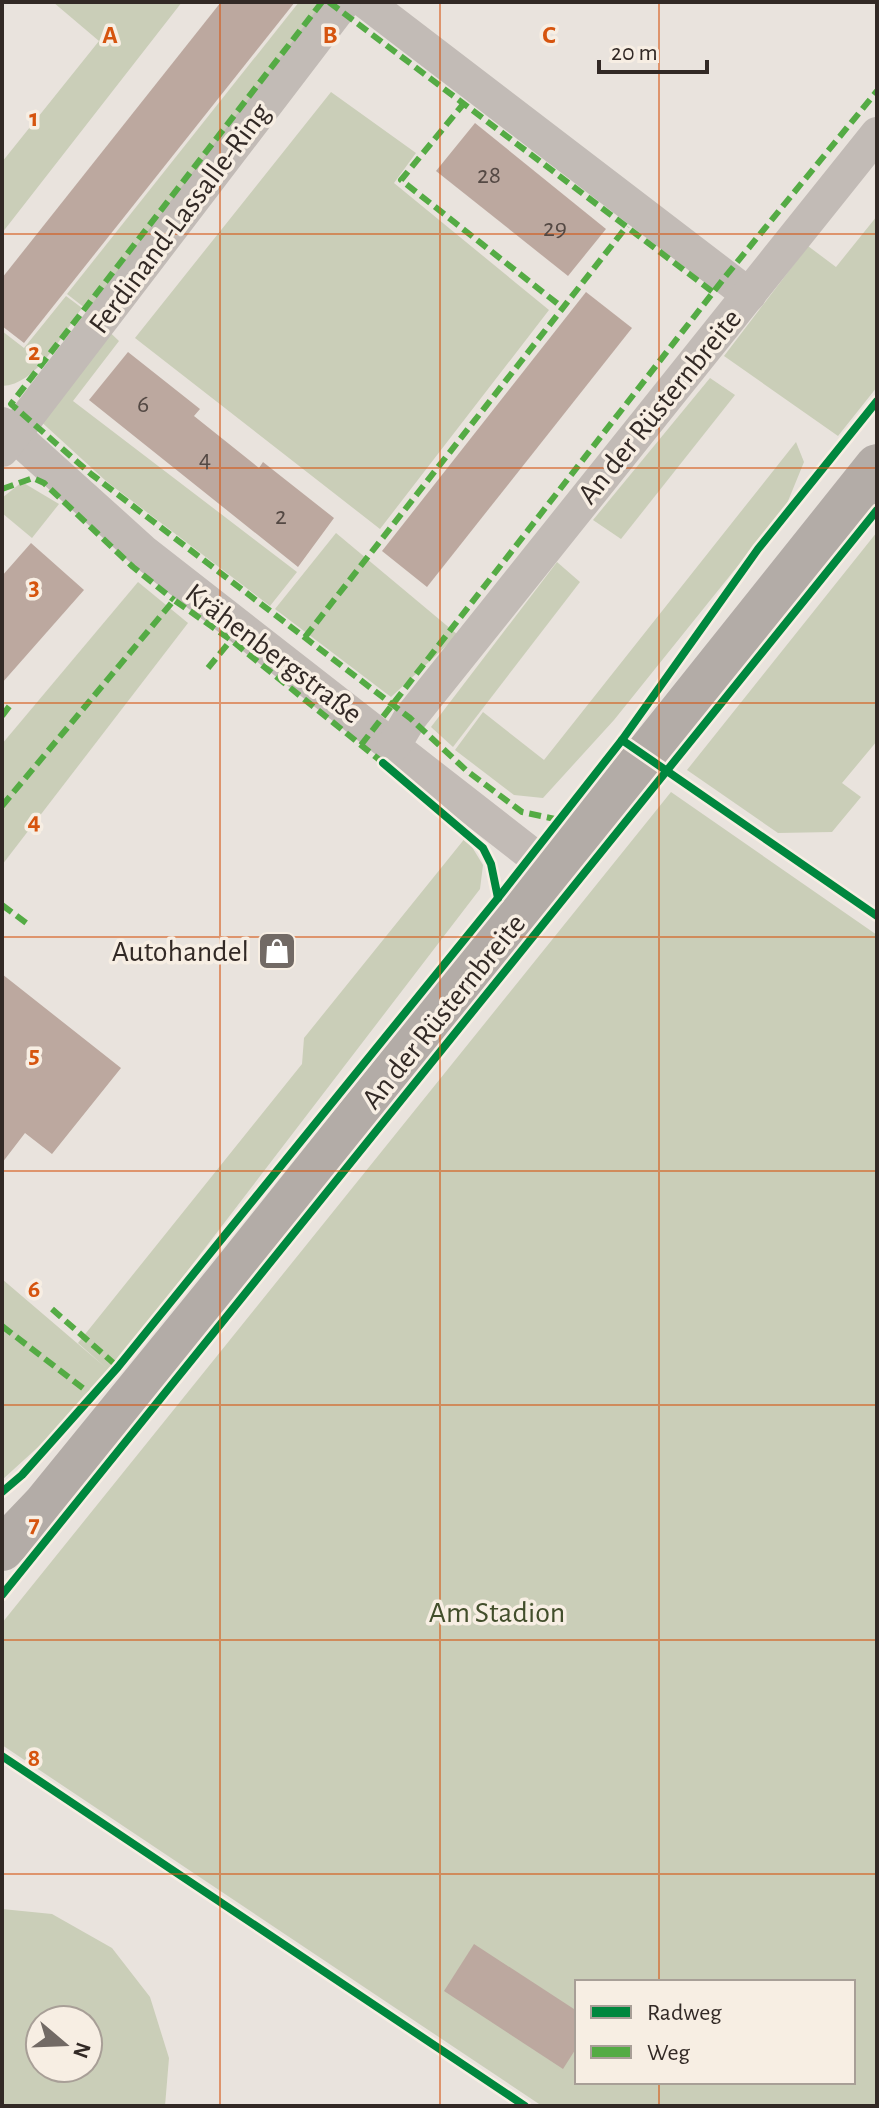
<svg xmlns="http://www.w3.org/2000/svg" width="879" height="2108" viewBox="0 0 879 2108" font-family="'Alegreya Sans',sans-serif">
	<rect width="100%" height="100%" fill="#e9e3dd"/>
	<g fill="#caceb8" fill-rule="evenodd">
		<path d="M53 2H182L2 233V162L99 41Z"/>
		<path d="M299 2H336L99 319 67 294Z"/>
		<path d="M331 92 416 153 394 183 549 310 380 529 135 338Z"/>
		<path d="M877 216V387L838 436 724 356 808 246 836 267Z"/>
		<path d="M66 296 82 308C63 333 37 385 2 386V331L24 348Z"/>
		<path d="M99 322 119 341 73 401 297 572 270 606 106 481 37 418Z"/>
		<path d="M710 378 735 395 621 539 593 520Z"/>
		<path d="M796 442 804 462 786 506 614 720 543 798 514 795 455 750 483 712 544 760Z"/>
		<path d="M22 482 59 504 32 538 2 513V498Z"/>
		<path d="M877 532V741L842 783 861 797 832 832 778 833 687 770Z"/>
		<path d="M336 533 458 635 391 697 275 609Z"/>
		<path d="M557 562 580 582 453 747 431 727Z"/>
		<path d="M138 582 188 623 2 865V744Z"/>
		<path d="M671 792 877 935V2106H542L2 1745V1623ZM577 1982H853V2082H577Z"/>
		<path d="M466 837 483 865 480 889 110 1372 59 1428 2 1480V1279L105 1367 78 1343 302 1064 304 1038Z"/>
		<path d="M2 1909 52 1914 112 1948 150 1997 169 2058 165 2106H2ZM40 2020H88V2068H40Z"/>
	</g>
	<g fill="#bca89f">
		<path d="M221 2H295L24 343 2 326V278Z"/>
		<path d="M475 123 606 229 568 276 436 171Z"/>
		<path d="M586 292 632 328 427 587 382 551Z"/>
		<path d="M128 352 200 409 194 416 259 468 263 462 334 518 298 567 89 400Z"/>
		<path d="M31 543 84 590 2 683V576Z"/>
		<path d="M2 974 121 1068 52 1154 25 1133 2 1163Z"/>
		<path d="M474 1944 577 2011V2047L563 2069 444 1991Z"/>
	</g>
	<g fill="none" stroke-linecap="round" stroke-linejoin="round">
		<g stroke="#c2bbb6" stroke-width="34">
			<path d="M366 2 749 295"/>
			<path d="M2 424 145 553 554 872"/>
			<path d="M2 450 344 2"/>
			<path d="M394 745 410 718 877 134"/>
		</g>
		<path stroke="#b3aca7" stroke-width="44" d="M2 1549 45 1504 216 1294 877 466"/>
		<g stroke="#54ab44" stroke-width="6" stroke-dasharray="12 6" stroke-linecap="butt">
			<path d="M322 2 11 404 91 474 410 718 467 771 522 812 560 820"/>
			<path d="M329 2 713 292"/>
			<path d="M465 102 401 180 563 308"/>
			<path d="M2 489 33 478 44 483 133 567 174 600"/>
			<path d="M305 637 627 226"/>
			<path d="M208 668 231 640"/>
			<path d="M2 716 11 704"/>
			<path d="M361 745 725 277 877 91"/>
			<path d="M2 806 174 600 231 640 387 766"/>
			<path d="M2 905 29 925"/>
			<path d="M52 1309 118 1367"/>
			<path d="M2 1326 92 1395"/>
		</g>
		<defs>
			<g id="cycleway">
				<path d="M622 740 877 916"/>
				<path d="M383 763 483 848 491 864 498 898"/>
				<path d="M2 1492 22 1475 118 1367 498 898 622 740 758 549 877 401"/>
				<path d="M2 1595 877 510"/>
				<path d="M2 1756 525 2106"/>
			</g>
		</defs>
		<use href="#cycleway" stroke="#f7eee3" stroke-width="13"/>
		<use href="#cycleway" stroke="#00873e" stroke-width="8"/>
	</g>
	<path fill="none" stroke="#d6540e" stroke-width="2" stroke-opacity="0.55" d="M220 2V2106M440 2V2106M659 2V1982M2 234H877M2 468H877M2 703H877M2 937H877M2 1171H877M2 1405H877M2 1640H877M2 1874H877M659 2082V2106"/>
	<defs>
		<symbol id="shop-square" viewBox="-11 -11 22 22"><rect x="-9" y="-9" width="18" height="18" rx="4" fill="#726a65" stroke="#f7eee3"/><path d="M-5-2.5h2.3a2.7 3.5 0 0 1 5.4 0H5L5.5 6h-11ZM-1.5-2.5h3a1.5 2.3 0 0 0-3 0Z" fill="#fff"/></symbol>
	</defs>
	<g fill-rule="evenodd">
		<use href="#shop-square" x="255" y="929" width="44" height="44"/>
	</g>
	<g text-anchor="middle" stroke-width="7" stroke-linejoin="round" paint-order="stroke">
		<g font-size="26" fill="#544944">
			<text x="489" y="183">28</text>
			<text x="555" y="236">29</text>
			<text x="143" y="412">6</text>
			<text x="205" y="467">4</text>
			<text x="281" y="524">2</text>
		</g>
		<g font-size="30" fill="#322925" stroke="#f7eee3">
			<text transform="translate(179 218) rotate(-53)" y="10">Ferdinand-Lassalle-Ring</text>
			<text transform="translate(659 406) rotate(-51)" y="10">An der Rüsternbreite</text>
			<text transform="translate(274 653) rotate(37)" y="10">Krähenbergstraße</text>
			<text transform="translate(443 1011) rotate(-51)" y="10">An der Rüsternbreite</text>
		</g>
		<g font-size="30" fill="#322925" stroke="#f7eee3" text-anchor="end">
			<text x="249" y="961">Autohandel</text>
		</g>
		<g font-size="30" fill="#424e2b" stroke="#f7eee3">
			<text x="497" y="1622">Am Stadion</text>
		</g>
	</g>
	<g font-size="26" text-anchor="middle" font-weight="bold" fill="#d6540e" stroke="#f7eee3" stroke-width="7" stroke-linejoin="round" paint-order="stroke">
		<text x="110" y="43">A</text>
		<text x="330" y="43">B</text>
		<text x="549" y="43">C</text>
		<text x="34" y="126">1</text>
		<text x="34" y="360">2</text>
		<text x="34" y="595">3</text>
		<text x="34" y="829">4</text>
		<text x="34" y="1063">5</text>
		<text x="34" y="1297">6</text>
		<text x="34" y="1532">7</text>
		<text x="34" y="1766">8</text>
	</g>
	<rect width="879" height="2108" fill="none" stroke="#322925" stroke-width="8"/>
	<rect x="575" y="1980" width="280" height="104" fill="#f7eee3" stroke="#a89f97" stroke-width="2"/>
	<rect x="591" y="2006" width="40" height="12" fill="#00873e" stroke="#a89f97" stroke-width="2"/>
	<text x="647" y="2020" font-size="24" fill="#322925">Radweg</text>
	<rect x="591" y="2046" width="40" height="12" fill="#54ab44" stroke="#a89f97" stroke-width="2"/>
	<text x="647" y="2060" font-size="24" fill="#322925">Weg</text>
	<g transform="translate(64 2044) rotate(109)"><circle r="38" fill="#f7eee3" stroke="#a89f97" stroke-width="2"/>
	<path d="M0-6L14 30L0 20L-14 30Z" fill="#726a65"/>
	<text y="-12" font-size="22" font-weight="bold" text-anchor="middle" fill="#322925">N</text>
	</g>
	<path d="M599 60v12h108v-12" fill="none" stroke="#322925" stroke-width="4"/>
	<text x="611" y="60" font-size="24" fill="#322925" stroke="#f7eee3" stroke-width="6" paint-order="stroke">20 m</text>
</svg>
